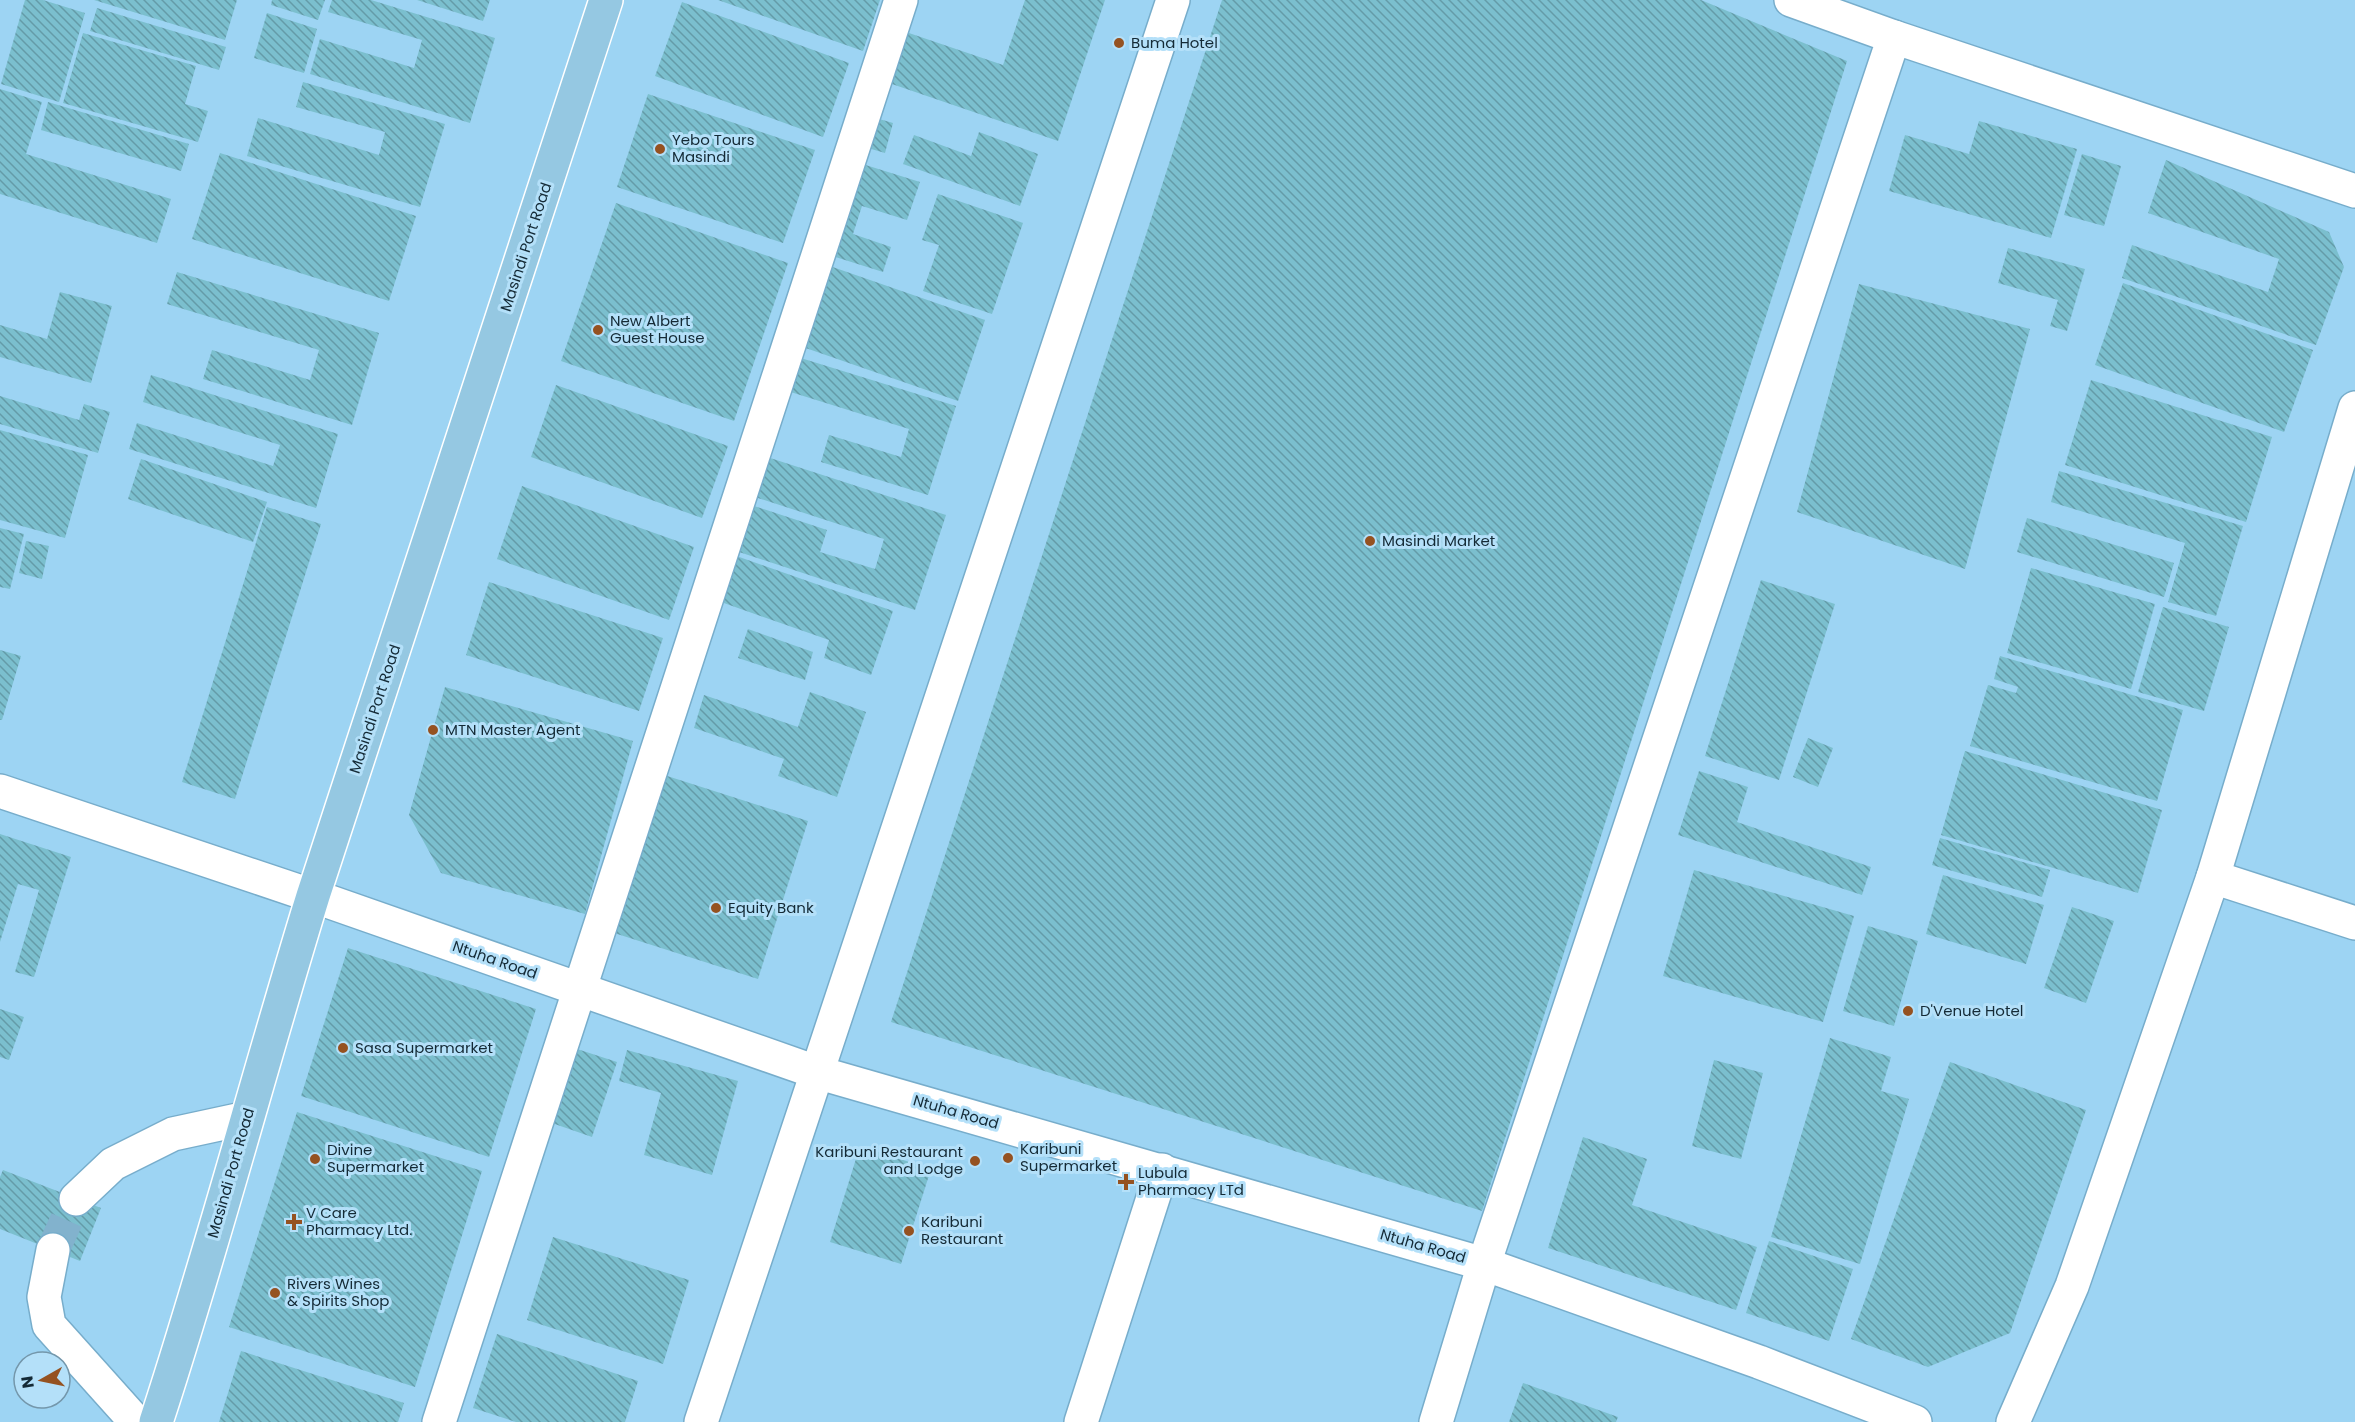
<svg xmlns="http://www.w3.org/2000/svg" width="2355" height="1422" viewBox="0 0 2355 1422" font-family="Poppins,sans-serif">
	<defs>
		<pattern id="building-back-hatch" width="6" height="6" patternUnits="userSpaceOnUse" patternTransform="scale(1.5)"><rect width="6" height="6" fill="#7bbfce"/><path d="M-1 5l2 2M0 0l6 6M5-1l2 2" fill="none" stroke="#649ba8"/></pattern>
	</defs>
	<rect width="100%" height="100%" fill="#9dd4f3"/>
	<g fill="url(#building-back-hatch)">
		<path d="M25 0H43L85 13 59 102 1 84Z"/>
		<path d="M94 0H237L225 40Z"/>
		<path d="M272 0H325L318 20 271 5Z"/>
		<path d="M332 0H371L495 38 470 123 310 74 320 39 414 68 422 40 328 12Z"/>
		<path d="M417 0H490L483 21Z"/>
		<path d="M718 0H880L863 51Z"/>
		<path d="M1025 0H1105L1058 141 889 83 906 32 1003 65Z"/>
		<path d="M1222 0H1701L1847 61 1482 1211 891 1022Z"/>
		<path d="M682 2 849 63 823 137 655 76Z"/>
		<path d="M97 8 226 47 219 70 90 31Z"/>
		<path d="M267 13 317 29 304 73 254 58Z"/>
		<path d="M83 33 196 66 185 104 208 111 198 142 63 103Z"/>
		<path d="M303 82 445 124 420 207 247 156 258 118 379 155 385 132 296 107Z"/>
		<path d="M0 89 42 102 26 154 171 199 157 243 0 194Z"/>
		<path d="M648 94 815 150 783 243 617 187Z"/>
		<path d="M48 102 189 144 181 171 41 130Z"/>
		<path d="M869 116 893 123 885 153 861 146Z"/>
		<path d="M1979 121 2077 149 2051 238 1889 191 1905 135 1969 154Z"/>
		<path d="M979 132 1038 154 1020 206 903 164 914 135 971 156Z"/>
		<path d="M220 153 416 216 389 301 192 239Z"/>
		<path d="M2082 154 2121 166 2104 226 2064 215Z"/>
		<path d="M2166 160 2329 232 2344 267 2316 345 2122 278 2132 245 2268 292 2279 259 2148 213Z"/>
		<path d="M856 162 920 182 907 220 862 206 853 234 891 247 883 272 826 254Z"/>
		<path d="M938 194 1023 223 992 314 923 291 939 245 922 240Z"/>
		<path d="M616 203 788 263 734 421 561 361Z"/>
		<path d="M2008 248 2085 269 2067 331 2050 326 2058 300 1998 283Z"/>
		<path d="M824 264 985 320 958 401 797 345Z"/>
		<path d="M177 272 379 333 352 425 203 379 212 350 310 380 319 350 167 304Z"/>
		<path d="M2123 283 2313 350 2284 432 2095 365Z"/>
		<path d="M1859 284 2030 329 1965 569 1797 512Z"/>
		<path d="M60 292 112 306 91 383 0 357V325L47 339Z"/>
		<path d="M791 355 956 406 928 495 821 462 829 435 901 457 909 429 781 389Z"/>
		<path d="M151 375 338 434 316 508 129 449 137 423 273 466 280 445 143 402Z"/>
		<path d="M2091 380 2272 437 2246 522 2065 465Z"/>
		<path d="M556 385 728 446 702 518 531 457Z"/>
		<path d="M0 396 79 420 84 404 110 412 98 453 0 424Z"/>
		<path d="M0 430 88 455 65 538 0 520Z"/>
		<path d="M764 456 946 515 915 610 733 550 748 504 827 530 820 552 875 569 884 539 752 496Z"/>
		<path d="M141 459 267 502 253 542 128 499Z"/>
		<path d="M2059 471 2243 526 2216 616 2168 602 2185 543 2051 502Z"/>
		<path d="M522 486 694 547 669 620 497 559Z"/>
		<path d="M267 507 321 524 235 799 182 782Z"/>
		<path d="M2027 518 2174 563 2164 597 2017 552Z"/>
		<path d="M0 528 24 534 10 589 0 587Z"/>
		<path d="M26 541 49 546 42 579 19 573Z"/>
		<path d="M728 553 893 611 871 675 824 658 829 640 721 602Z"/>
		<path d="M2031 568 2155 604 2131 689 2007 653Z"/>
		<path d="M1761 580 1835 604 1779 780 1705 756Z"/>
		<path d="M489 582 663 638 639 711 466 655Z"/>
		<path d="M2163 607 2229 627 2204 711 2138 692Z"/>
		<path d="M748 629 813 652 805 680 738 658Z"/>
		<path d="M0 650 21 656 2 720H0Z"/>
		<path d="M2000 656 2183 710 2157 801 1970 746 1988 685 2016 693 2018 687 1994 679Z"/>
		<path d="M445 687 633 741 585 914 441 873 409 815Z"/>
		<path d="M810 692 866 712 837 797 778 776 784 759 694 728 704 695 798 727Z"/>
		<path d="M1808 738 1833 748 1818 787 1793 777Z"/>
		<path d="M1965 751 2162 810 2138 893 1941 835Z"/>
		<path d="M1699 771 1748 787 1737 822 1871 867 1862 895 1678 835Z"/>
		<path d="M661 774 808 821 758 979 611 932Z"/>
		<path d="M0 834 71 857 34 977 15 972 39 890 18 884 0 942Z"/>
		<path d="M1940 838 2050 870 2042 897 1932 865Z"/>
		<path d="M1694 870 1854 916 1823 1022 1663 976Z"/>
		<path d="M1943 875 2044 905 2026 964 1926 934Z"/>
		<path d="M2072 907 2114 921 2086 1003 2044 988Z"/>
		<path d="M1868 926 1918 941 1894 1026 1843 1011Z"/>
		<path d="M348 948 536 1009 489 1157 301 1096Z"/>
		<path d="M0 1009 24 1017 9 1060 0 1057Z"/>
		<path d="M1830 1038 1891 1057 1881 1091 1909 1099 1860 1264 1771 1237Z"/>
		<path d="M574 1048 617 1062 592 1137 549 1122Z"/>
		<path d="M627 1050 738 1081 712 1175 644 1155 661 1093 619 1081Z"/>
		<path d="M1714 1060 1763 1073 1741 1159 1692 1146Z"/>
		<path d="M1950 1062 2086 1110 2010 1333 1928 1367 1851 1339Z"/>
		<path d="M297 1112 482 1171 415 1387 229 1327Z"/>
		<path d="M1583 1137 1647 1159 1632 1205 1757 1247 1736 1310 1548 1248Z"/>
		<path d="M860 1146 931 1169 901 1264 830 1242Z"/>
		<path d="M3 1170 101 1208 80 1261 0 1229V1177Z"/>
		<path d="M553 1237 689 1280 663 1364 527 1320Z"/>
		<path d="M1769 1241 1853 1269 1829 1341 1746 1313Z"/>
		<path d="M497 1334 638 1381 625 1422H516L473 1408Z"/>
		<path d="M241 1351 404 1403 398 1422H219Z"/>
		<path d="M1523 1383 1618 1417 1616 1422H1509Z"/>
	</g>
	<g fill="none" stroke-linecap="round" stroke-linejoin="round">
		<path stroke="#82b2cd" stroke-width="33" stroke-dasharray="33 16" stroke-linecap="butt" d="M53 1250 76 1199"/>
		<defs>
			<g id="minor">
				<path d="M1894 37 2355 191"/>
				<path d="M0 791 313 896 816 1072 1484 1264 1759 1362 1915 1422"/>
				<path d="M2213 877 2355 923"/>
				<path d="M76 1199 113 1164 173 1134 247 1118"/>
				<path d="M53 1250 44 1297 49 1325 136 1422"/>
				<path d="M439 1422 901 0"/>
				<path d="M701 1422 1173 0"/>
				<path d="M1081 1422 1162 1170"/>
				<path d="M1436 1422 1484 1264 1894 37 1791 0"/>
				<path d="M2013 1422 2072 1286 2213 877 2355 408"/>
			</g>
			<path id="major" d="M156 1422C213 1248 259 1071 313 896L606 0"/>
		</defs>
		<use href="#minor" stroke="#77adcb" stroke-width="36"/>
		<use href="#major" stroke="#fff" stroke-width="36"/>
		<use href="#minor" stroke="#fff" stroke-width="33"/>
		<use href="#major" stroke="#95c8e2" stroke-width="33"/>
	</g>
	<g fill="#955221" stroke="#b4e0f9" stroke-width="2">
		<circle cx="1119" cy="43" r="6"/>
		<circle cx="660" cy="149" r="6"/>
		<circle cx="598" cy="330" r="6"/>
		<circle cx="1370" cy="541" r="6"/>
		<circle cx="433" cy="730" r="6"/>
		<circle cx="716" cy="908" r="6"/>
		<circle cx="1908" cy="1011" r="6"/>
		<circle cx="343" cy="1048" r="6"/>
		<circle cx="1008" cy="1158" r="6"/>
		<circle cx="315" cy="1159" r="6"/>
		<circle cx="975" cy="1161" r="6"/>
		<path d="M1123 1173h6v6h6v6h-6v6h-6v-6h-6v-6h6z"/>
		<path d="M291 1213h6v6h6v6h-6v6h-6v-6h-6v-6h6z"/>
		<circle cx="909" cy="1231" r="6"/>
		<circle cx="275" cy="1293" r="6"/>
	</g>
	<g text-anchor="middle" stroke-width="6" stroke-linejoin="round" paint-order="stroke">
		<g font-size="15" fill="#142a36" stroke="#b4e0f9" text-anchor="start">
			<text x="1131" y="48">Buma Hotel</text>
			<text x="672" y="145">Yebo Tours<tspan x="672" dy="17">Masindi</tspan></text>
			<text x="610" y="326">New Albert<tspan x="610" dy="17">Guest House</tspan></text>
			<text x="1382" y="546">Masindi Market</text>
			<text x="445" y="735">MTN Master Agent</text>
			<text x="728" y="913">Equity Bank</text>
			<text x="1920" y="1016">D'Venue Hotel</text>
			<text x="355" y="1053">Sasa Supermarket</text>
			<text x="1020" y="1154">Karibuni<tspan x="1020" dy="17">Supermarket</tspan></text>
			<text x="327" y="1155">Divine<tspan x="327" dy="17">Supermarket</tspan></text>
			<text x="963" y="1157" text-anchor="end">Karibuni Restaurant<tspan x="963" dy="17">and Lodge</tspan></text>
			<text x="1138" y="1178">Lubula<tspan x="1138" dy="17">Pharmacy LTd</tspan></text>
			<text x="306" y="1218">V Care<tspan x="306" dy="17">Pharmacy Ltd.</tspan></text>
			<text x="921" y="1227">Karibuni<tspan x="921" dy="17">Restaurant</tspan></text>
			<text x="287" y="1289">Rivers Wines<tspan x="287" dy="17">&amp; Spirits Shop</tspan></text>
		</g>
		<g font-size="15" fill="#142a36" stroke="#b4e0f9">
			<text transform="translate(526 247) rotate(-72)" y="5">Masindi Port Road</text>
			<text transform="translate(375 709) rotate(-72)" y="5">Masindi Port Road</text>
			<text transform="translate(495 960) rotate(19)" y="5">Ntuha Road</text>
			<text transform="translate(956 1112) rotate(16)" y="5">Ntuha Road</text>
			<text transform="translate(231 1173) rotate(-74)" y="5">Masindi Port Road</text>
			<text transform="translate(1423 1246) rotate(16)" y="5">Ntuha Road</text>
		</g>
	</g>
	<g transform="translate(42 1380) rotate(261)"><circle r="28" fill="#b4e0f9" stroke="#7497ab" stroke-width="1.5"/>
	<path d="M0-4.5L10 22L0 15L-10 22Z" fill="#955221"/>
	<text y="-9" font-size="16" font-weight="bold" text-anchor="middle" fill="#142a36">N</text>
	</g>
</svg>
